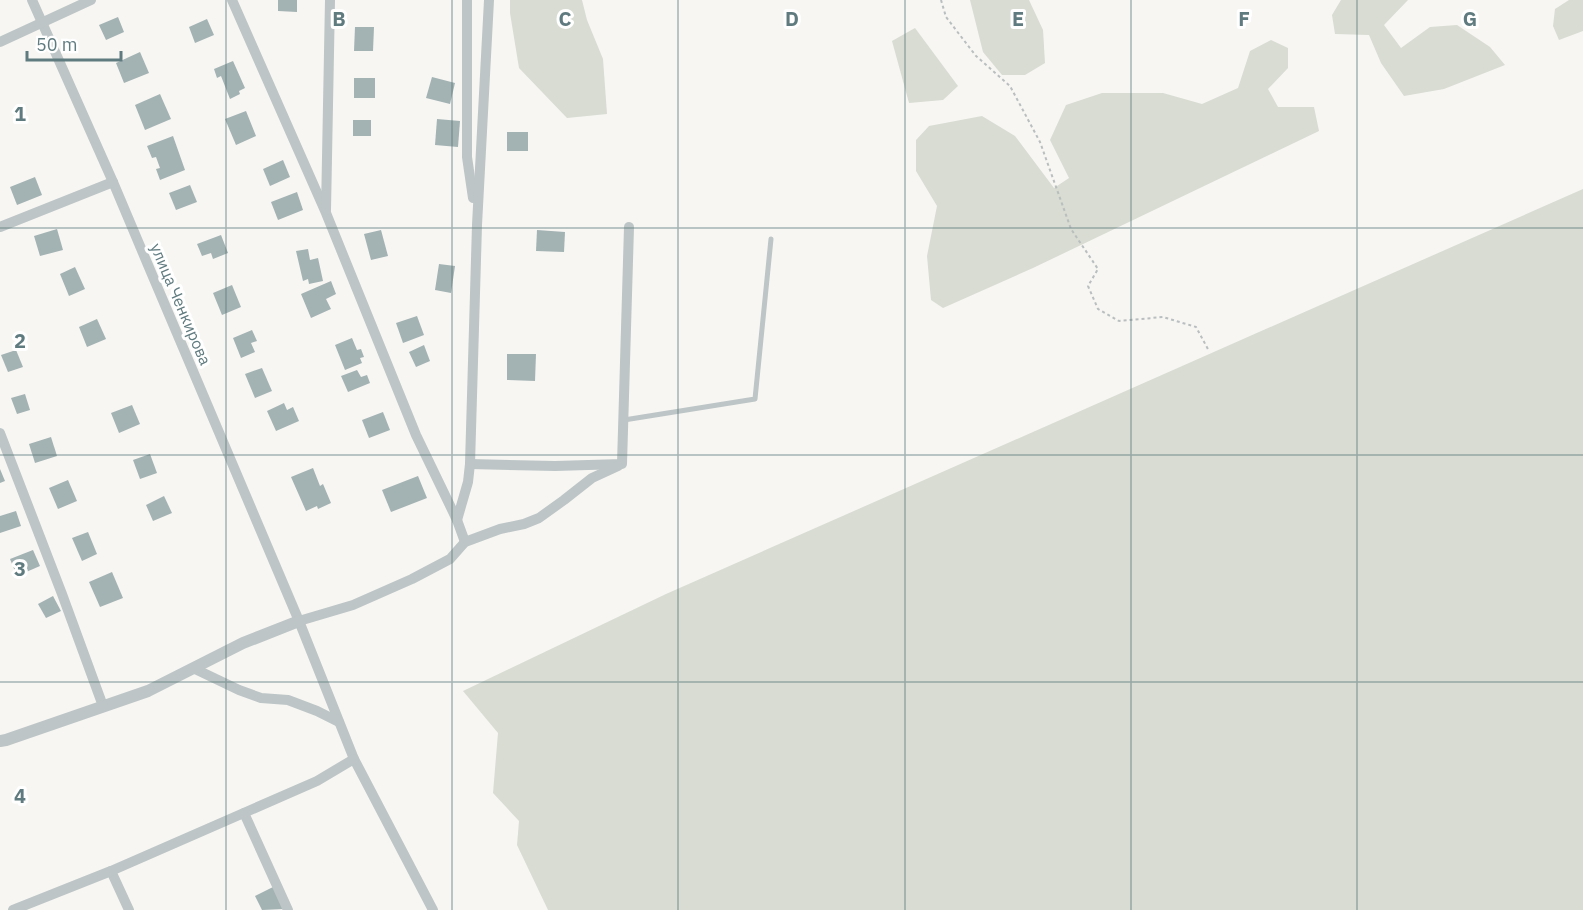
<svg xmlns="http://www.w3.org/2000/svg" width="1583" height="910" viewBox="0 0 1583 910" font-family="'IBM Plex Sans',sans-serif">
	<rect width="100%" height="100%" fill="#f7f6f3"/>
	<g fill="#d8dcd2">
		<path d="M510 0H582L587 20 603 59 607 114 567 118 519 68 510 13Z"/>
		<path d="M970 0H1029L1043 30 1045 63 1025 75H1002L983 52Z"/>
		<path d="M1341 0H1408L1384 25 1401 48 1430 27 1457 25 1490 47 1505 65 1444 89 1404 96 1381 63 1369 35 1335 34 1332 15Z"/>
		<path d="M1569 0H1583V31L1559 40 1553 26 1555 9Z"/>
		<path d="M915 28 958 86 943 100 909 103 892 41Z"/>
		<path d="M1271 40 1288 48V68L1268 89 1278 107H1314L1319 131 1033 268 943 308 931 300 927 256 937 206 916 171V140L929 126 982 116 1015 136 1054 188 1069 178 1050 140 1066 105 1102 93H1163L1202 104 1238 88 1250 51Z"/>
		<path d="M1583 189V910H548L517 845 519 821 493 793 498 733 463 691 666 594Z"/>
	</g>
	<g fill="#a3b2b3">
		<path d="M278 0H297V12L278 11Z"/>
		<path d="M118 17 124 32 106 40 99 25Z"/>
		<path d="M207 19 214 35 195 43 189 27Z"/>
		<path d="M355 27H374L373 51H354Z"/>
		<path d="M140 52 149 73 124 83 116 63Z"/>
		<path d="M233 61 245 88 239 91 240 94 230 99 221 76 217 78 214 69Z"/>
		<path d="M432 77 455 83 450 104 426 98Z"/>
		<rect x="354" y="78" width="21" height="20"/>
		<path d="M160 94 171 119 145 130 135 105Z"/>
		<path d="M246 111 256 136 236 145 225 119Z"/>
		<path d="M437 119 460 121 458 147 435 145Z"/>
		<rect x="353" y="120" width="18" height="16"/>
		<rect x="507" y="132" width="21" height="19"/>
		<path d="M173 136 185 170 160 180 156 169 160 168 156 157 152 158 147 146Z"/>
		<path d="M283 160 290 177 270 186 263 169Z"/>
		<path d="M35 177 42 195 17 205 10 187Z"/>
		<path d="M190 185 197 202 176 210 169 193Z"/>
		<path d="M297 192 303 210 278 220 271 202Z"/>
		<path d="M57 229 63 250 40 256 34 236Z"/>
		<path d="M381 230 388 256 371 260 364 234Z"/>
		<path d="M537 230 565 232 564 252 536 251Z"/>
		<path d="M221 235 228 253 213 259 211 253 202 256 197 244Z"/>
		<path d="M308 249 310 260 318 258 323 281 309 284 308 279 303 281 296 251Z"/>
		<path d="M439 264 455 266 451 293 435 290Z"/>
		<path d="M75 267 85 289 69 296 60 274Z"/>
		<path d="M331 281 336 294 326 299 331 309 311 318 301 294Z"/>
		<path d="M232 285 241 307 222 315 213 293Z"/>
		<path d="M417 316 424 335 403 343 396 323Z"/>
		<path d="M97 319 106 339 87 347 79 327Z"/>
		<path d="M252 330 257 341 251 343 255 352 241 358 233 338Z"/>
		<path d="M352 338 357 350 361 349 364 357 360 358 362 363 345 370 335 345Z"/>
		<path d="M424 345 430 361 416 367 409 352Z"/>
		<path d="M16 350 23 367 8 372 1 355Z"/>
		<path d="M507 354H536L535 381 507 380Z"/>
		<path d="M262 368 272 391 255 398 245 374Z"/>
		<path d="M357 370 361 377 367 375 370 383 348 392 341 376Z"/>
		<path d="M25 394 30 410 17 414 11 398Z"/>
		<path d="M284 403 287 410 293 407 299 421 276 431 267 411Z"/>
		<path d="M132 405 140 424 119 433 111 413Z"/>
		<path d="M383 412 390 430 369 438 362 420Z"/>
		<path d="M51 437 57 456 35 463 29 444Z"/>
		<path d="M150 454 157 473 140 479 133 460Z"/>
		<path d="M313 468 320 486 323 484 331 503 318 509 317 506 306 511 291 477Z"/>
		<path d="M0 469 5 481 0 483Z"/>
		<path d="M418 476 427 498 391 512 382 490Z"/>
		<path d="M68 480 77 501 58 509 49 488Z"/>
		<path d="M164 496 172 513 153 521 146 505Z"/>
		<path d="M16 511 21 526 0 533V516Z"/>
		<path d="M88 532 97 554 82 561 72 538Z"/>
		<path d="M33 550 40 566 17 576 10 559Z"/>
		<path d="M112 572 123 598 100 607 89 582Z"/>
		<path d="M53 596 61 611 46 618 38 604Z"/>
		<path d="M273 887 284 909 262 910 255 896Z"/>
	</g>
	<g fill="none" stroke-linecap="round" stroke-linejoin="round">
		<path stroke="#b9bebf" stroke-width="2" stroke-dasharray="3 3" stroke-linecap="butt" d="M941 0 946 17 976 56 1010 86 1040 142 1071 229 1098 269 1088 286 1098 309 1119 321 1163 317 1196 327 1209 351"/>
		<path stroke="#bdc5c6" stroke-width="5" d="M624 420 755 399 771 239"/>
		<g stroke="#bdc5c6" stroke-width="10">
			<path d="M32 0 113 182 148 265 299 621 354 759 433 910"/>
			<path d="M232 0 326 213 416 435 457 520 465 542"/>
			<path d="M467 0V157L473 198"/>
			<path d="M0 42 91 0"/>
			<path d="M326 210 330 0"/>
			<path d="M0 227 113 182"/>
			<path d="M0 433 62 594 103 706"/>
			<path d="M470 464 555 466 622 464 629 227"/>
			<path d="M457 520 468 482 470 464 477 225 489 0"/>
			<path d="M299 621 353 605 412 579 450 559 465 542 500 529 524 524 539 518 564 500 592 478 618 466"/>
			<path d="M193 668 239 690 261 698 288 700 317 711 339 722"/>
			<path d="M244 813 288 910"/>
			<path d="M111 871 129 910"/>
			<path d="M13 910 111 871 317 781 354 759"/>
		</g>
		<path stroke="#bdc5c6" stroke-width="12" d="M0 741 6 740 148 691 243 643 299 621"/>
	</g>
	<path fill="none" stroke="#607b7f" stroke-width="1.5" stroke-opacity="0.55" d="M226 0V910M452 0V910M678 0V910M905 0V910M1131 0V910M1357 0V910M0 228H1583M0 455H1583M0 682H1583"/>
	<g text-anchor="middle" stroke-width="6" stroke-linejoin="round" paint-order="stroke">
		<g font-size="16" fill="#607b7f" stroke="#fff">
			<text transform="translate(181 304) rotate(67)" y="6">улица Ченкирова</text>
		</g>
	</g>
	<g font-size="20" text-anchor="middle" font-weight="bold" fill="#607b7f" stroke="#fff" stroke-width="6" stroke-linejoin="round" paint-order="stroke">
		<text x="339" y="26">B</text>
		<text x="565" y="26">C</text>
		<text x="792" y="26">D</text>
		<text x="1018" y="26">E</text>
		<text x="1244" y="26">F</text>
		<text x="1470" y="26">G</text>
		<text x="20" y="121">1</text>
		<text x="20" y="348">2</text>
		<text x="20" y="576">3</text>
		<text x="20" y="803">4</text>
	</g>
	<path d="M27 51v9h94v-9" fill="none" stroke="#607b7f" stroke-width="3"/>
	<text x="36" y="51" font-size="18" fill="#607b7f" stroke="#ffffff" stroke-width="4.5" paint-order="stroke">50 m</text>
</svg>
